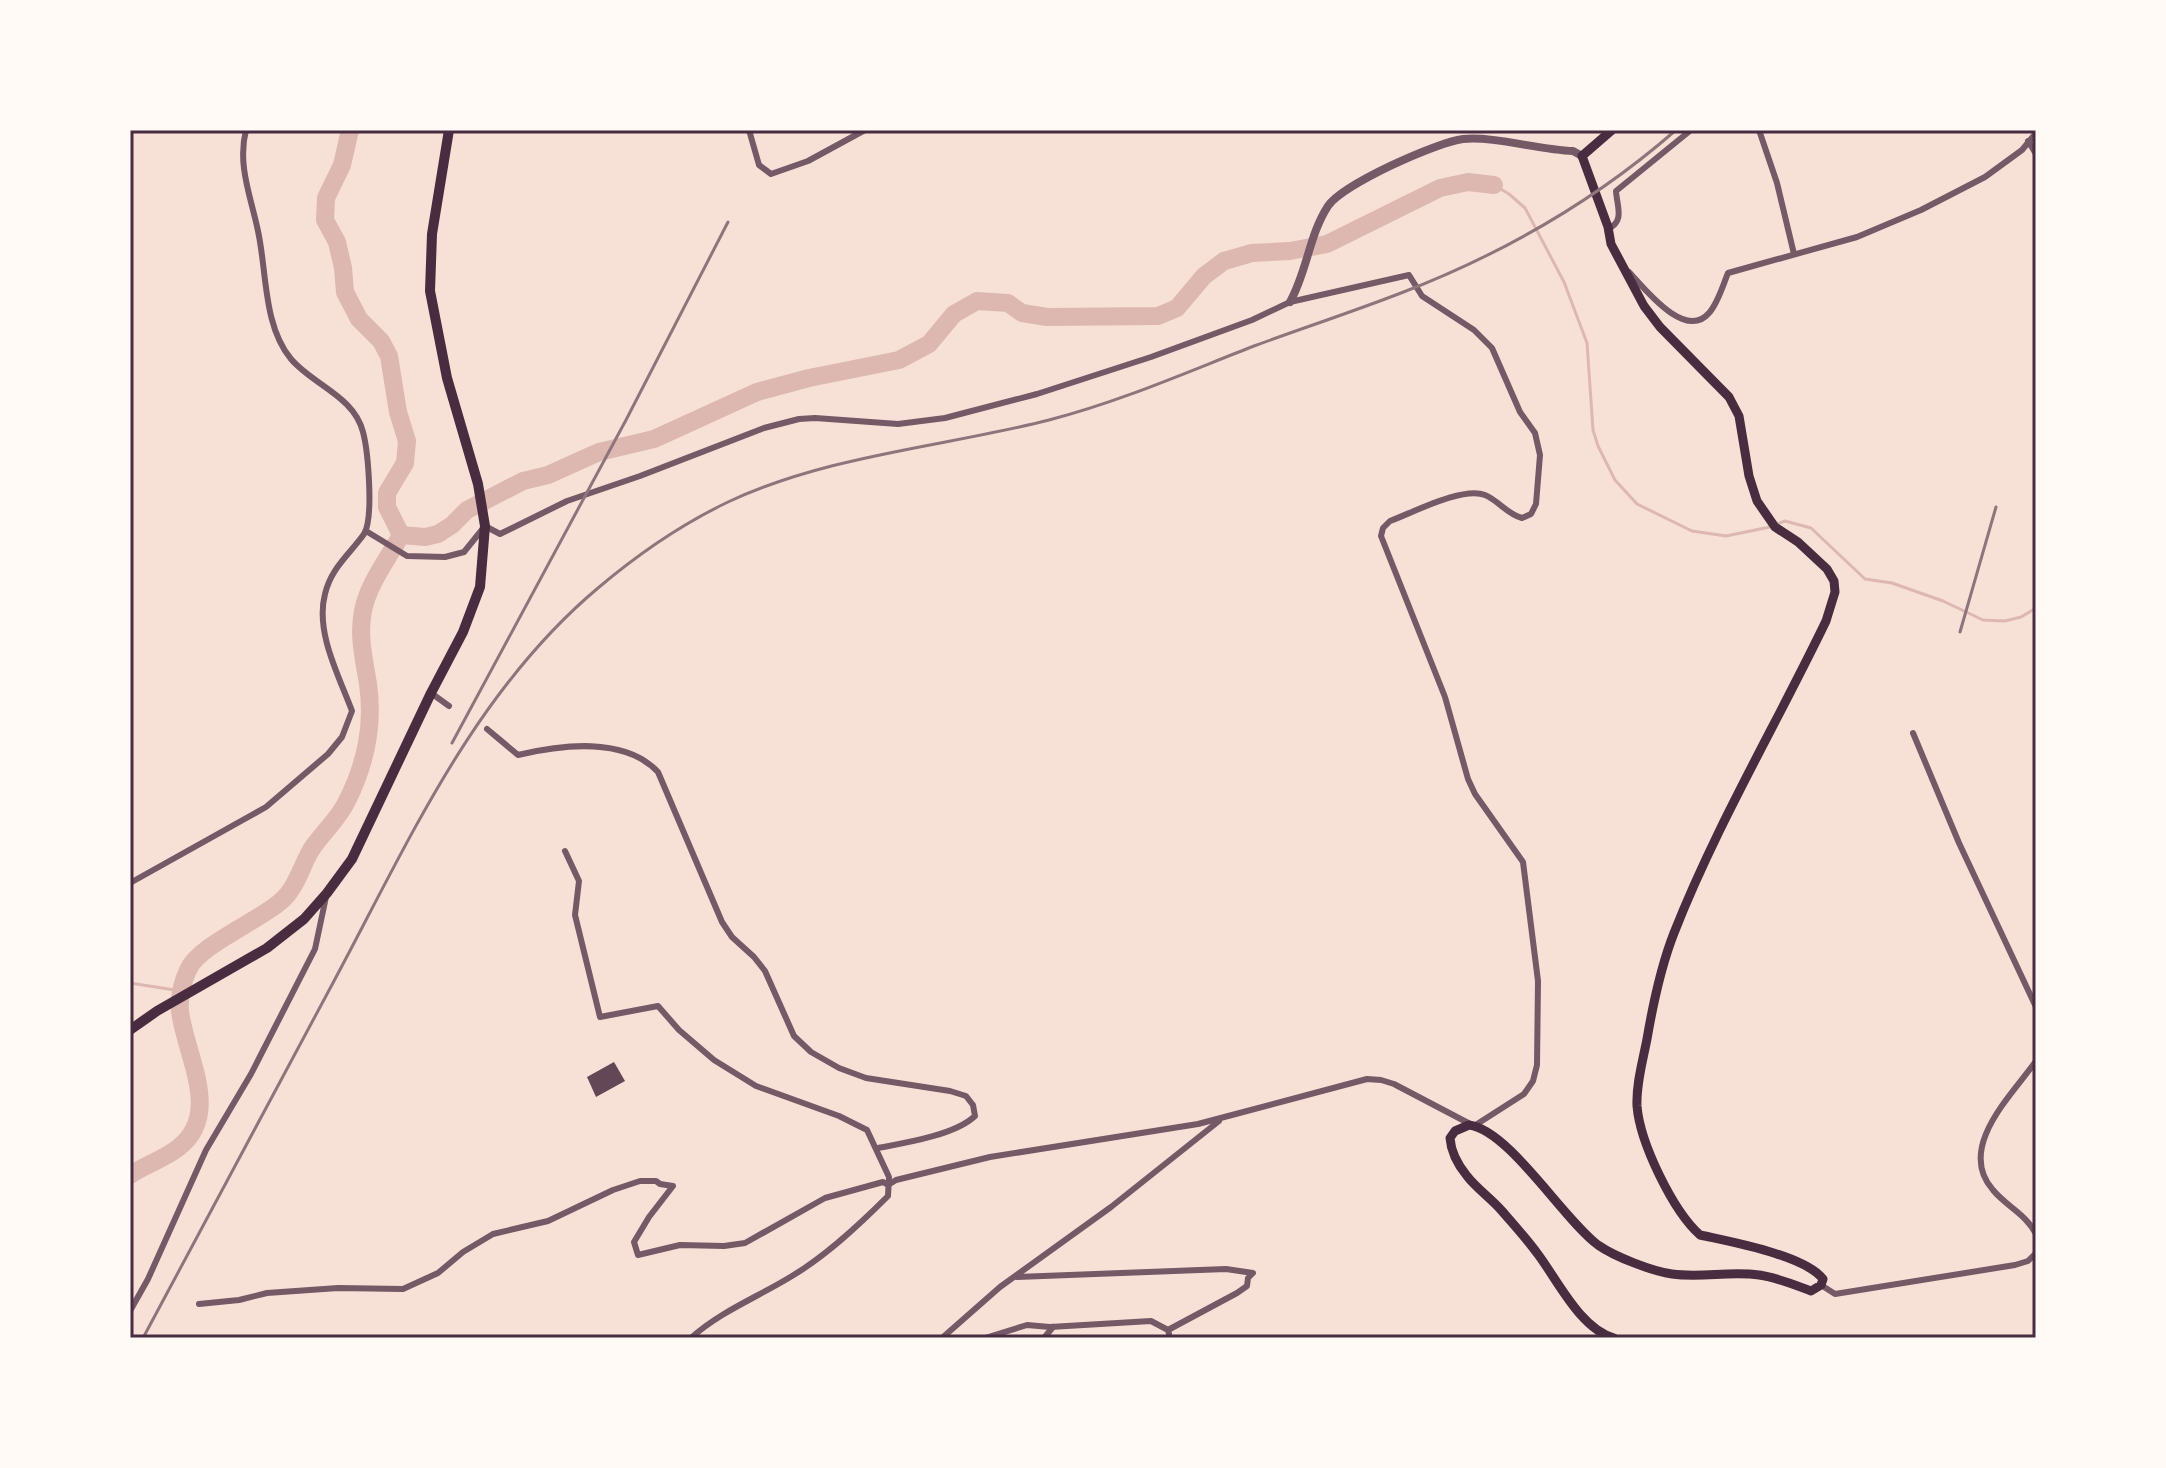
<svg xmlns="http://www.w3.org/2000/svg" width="2166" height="1468" viewBox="0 0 2166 1468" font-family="Quicksand,sans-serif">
	<rect width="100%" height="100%" fill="#f7e1d7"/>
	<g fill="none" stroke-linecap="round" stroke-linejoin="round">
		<g stroke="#dcb8b0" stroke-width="3">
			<path d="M1494 185 1509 194 1525 208 1564 282 1587 343 1593 430 1598 446 1615 480 1637 504 1692 531 1726 536 1770 527"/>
			<path d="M1777 524 1785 521 1811 528 1865 579 1892 583 1943 601 1983 620 2005 621 2021 617 2036 608"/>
			<path d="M130 983 181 991"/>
		</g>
		<g stroke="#dcb8b0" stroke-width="18">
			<path d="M350 130 342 165 326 198 325 220 337 242 343 268 345 292 359 319 381 341 389 356 398 412 407 441 405 463 387 493V507L401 535"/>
			<path d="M130 1175C145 1165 164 1159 178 1148 223 1114 185 1055 180 1011 179 998 182 983 188 970 198 946 258 921 280 902 296 889 301 867 311 850 322 833 338 820 347 801 366 763 374 726 368 684 364 659 358 636 363 611 368 584 388 559 401 535L425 537 438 534 452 525 467 510 523 481 548 475 599 452 654 439 757 392 809 378 899 360 929 344 954 314 977 301 1008 303 1022 313 1047 317 1158 316 1177 308 1204 276 1224 261 1252 253 1290 251 1327 244 1440 188 1468 182 1494 185"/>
		</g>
	</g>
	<path fill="#644757" d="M614 1062 625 1081 596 1097 587 1077Z"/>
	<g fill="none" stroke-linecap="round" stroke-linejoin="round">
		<g stroke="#755966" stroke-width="6">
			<path d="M749 130 759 165 771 174 808 161 865 130"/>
			<path d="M1759 130 1777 183 1794 254"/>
			<path d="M2028 141 2036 154"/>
			<path d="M1608 229C1625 221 1617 207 1616 191L1691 130"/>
			<path d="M1629 272C1644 288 1685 341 1709 313 1718 303 1723 285 1728 273L1857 237 1921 210 1985 177 2022 150 2036 133"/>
			<path d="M431 693 449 706"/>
			<path d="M487 729 518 755C561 745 624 736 658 772L722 922 732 937 754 957 765 971 794 1036 811 1052 839 1068 866 1078 950 1091 966 1096 973 1105 975 1116C955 1135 905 1143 878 1148"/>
			<path d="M1913 733 1959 843 2036 1007"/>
			<path d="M565 851 579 881 575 915 600 1017 658 1006 679 1030 714 1060 756 1086 839 1116 867 1130 889 1177 888 1196C859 1225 827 1255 792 1276 758 1297 721 1311 691 1338"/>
			<path d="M130 883 266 807 328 754 342 737 352 711C339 676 315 632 325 594 331 568 349 555 364 534 374 518 368 451 363 432 354 396 313 385 291 359 263 325 267 272 258 231 251 197 237 165 246 130"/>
			<path d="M2036 1061C2011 1096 1956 1148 1993 1190 2006 1206 2026 1214 2036 1234"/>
			<path d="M1017 1277 1226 1269 1253 1273 1248 1278 1247 1286 1237 1293 1168 1330"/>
			<path d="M1821 1285 1835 1294 2015 1265 2028 1261 2036 1253"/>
			<path d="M199 1304 239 1300 267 1293 338 1288 403 1289 438 1273 463 1252 493 1234 548 1221 613 1190 640 1181H656L660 1184 673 1186 649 1217 634 1242 638 1255 680 1245 724 1246 745 1243 825 1198 883 1182 888 1185 896 1180 990 1157 1198 1124 1367 1079 1381 1080 1394 1084 1474 1126 1524 1094 1533 1081 1537 1065 1538 981 1523 862 1475 794 1468 779 1445 697 1381 536 1383 528 1390 521C1412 513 1463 486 1485 495 1499 501 1507 514 1522 518L1531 514 1536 504 1540 455 1535 433 1520 412 1492 348 1474 330 1422 296 1409 275 1290 302 1252 320 1151 357 1037 394 945 418 898 424 815 418 799 419 764 428 640 476 567 501 500 534 485 526 464 552 445 557 407 556 366 531"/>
			<path d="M130 1311 148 1279 206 1150 251 1074 315 949 326 897"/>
			<path d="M942 1338 1000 1287 1111 1207 1219 1121"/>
			<path d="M985 1338 1027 1325 1050 1327 1151 1321 1168 1330 1170 1338"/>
			<path d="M1044 1338 1053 1327"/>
		</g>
		<path stroke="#755966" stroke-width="8" d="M1290 302C1307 272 1309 235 1328 206 1343 184 1437 142 1463 139 1495 136 1539 150 1573 151L1582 156"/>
		<path stroke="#4a2c40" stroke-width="9" d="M1612 130 1582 156 1608 227 1611 244 1644 306 1660 327 1729 397 1739 416 1749 476 1757 501 1775 527 1798 542 1827 569 1834 581 1835 592 1826 621C1776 725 1716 826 1674 933 1661 966 1653 1004 1647 1039 1643 1060 1636 1084 1637 1106 1640 1143 1673 1211 1700 1235 1731 1242 1804 1255 1823 1279L1821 1285 1811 1291C1795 1285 1776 1277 1759 1275 1730 1271 1701 1278 1672 1274 1652 1271 1615 1257 1598 1245 1563 1219 1509 1130 1469 1125L1455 1131 1450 1138C1451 1152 1458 1165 1467 1176 1477 1189 1491 1198 1502 1211 1514 1225 1526 1238 1537 1253 1557 1279 1580 1329 1614 1338"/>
		<path stroke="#4a2c40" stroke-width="10" d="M130 1030 157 1011 267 948 304 919 327 893 352 859 431 693 463 632 480 587 485 526 478 484 447 378 430 291 432 234 449 130"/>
		<g stroke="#8f747c" stroke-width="3">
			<path d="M1960 632 1996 507"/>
			<path d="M452 743 626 420 728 222"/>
			<path d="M143 1338C206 1218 271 1100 334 981 409 841 474 692 598 588 637 555 682 524 728 502 828 455 943 447 1049 420 1119 402 1187 372 1254 346 1303 328 1352 312 1401 293 1500 255 1596 200 1676 130"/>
		</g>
	</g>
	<rect width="2166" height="1468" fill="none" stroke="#fffaf5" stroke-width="264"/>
	<rect x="132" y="132" width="1902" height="1204" fill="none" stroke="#4a2c40" stroke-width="3"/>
</svg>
